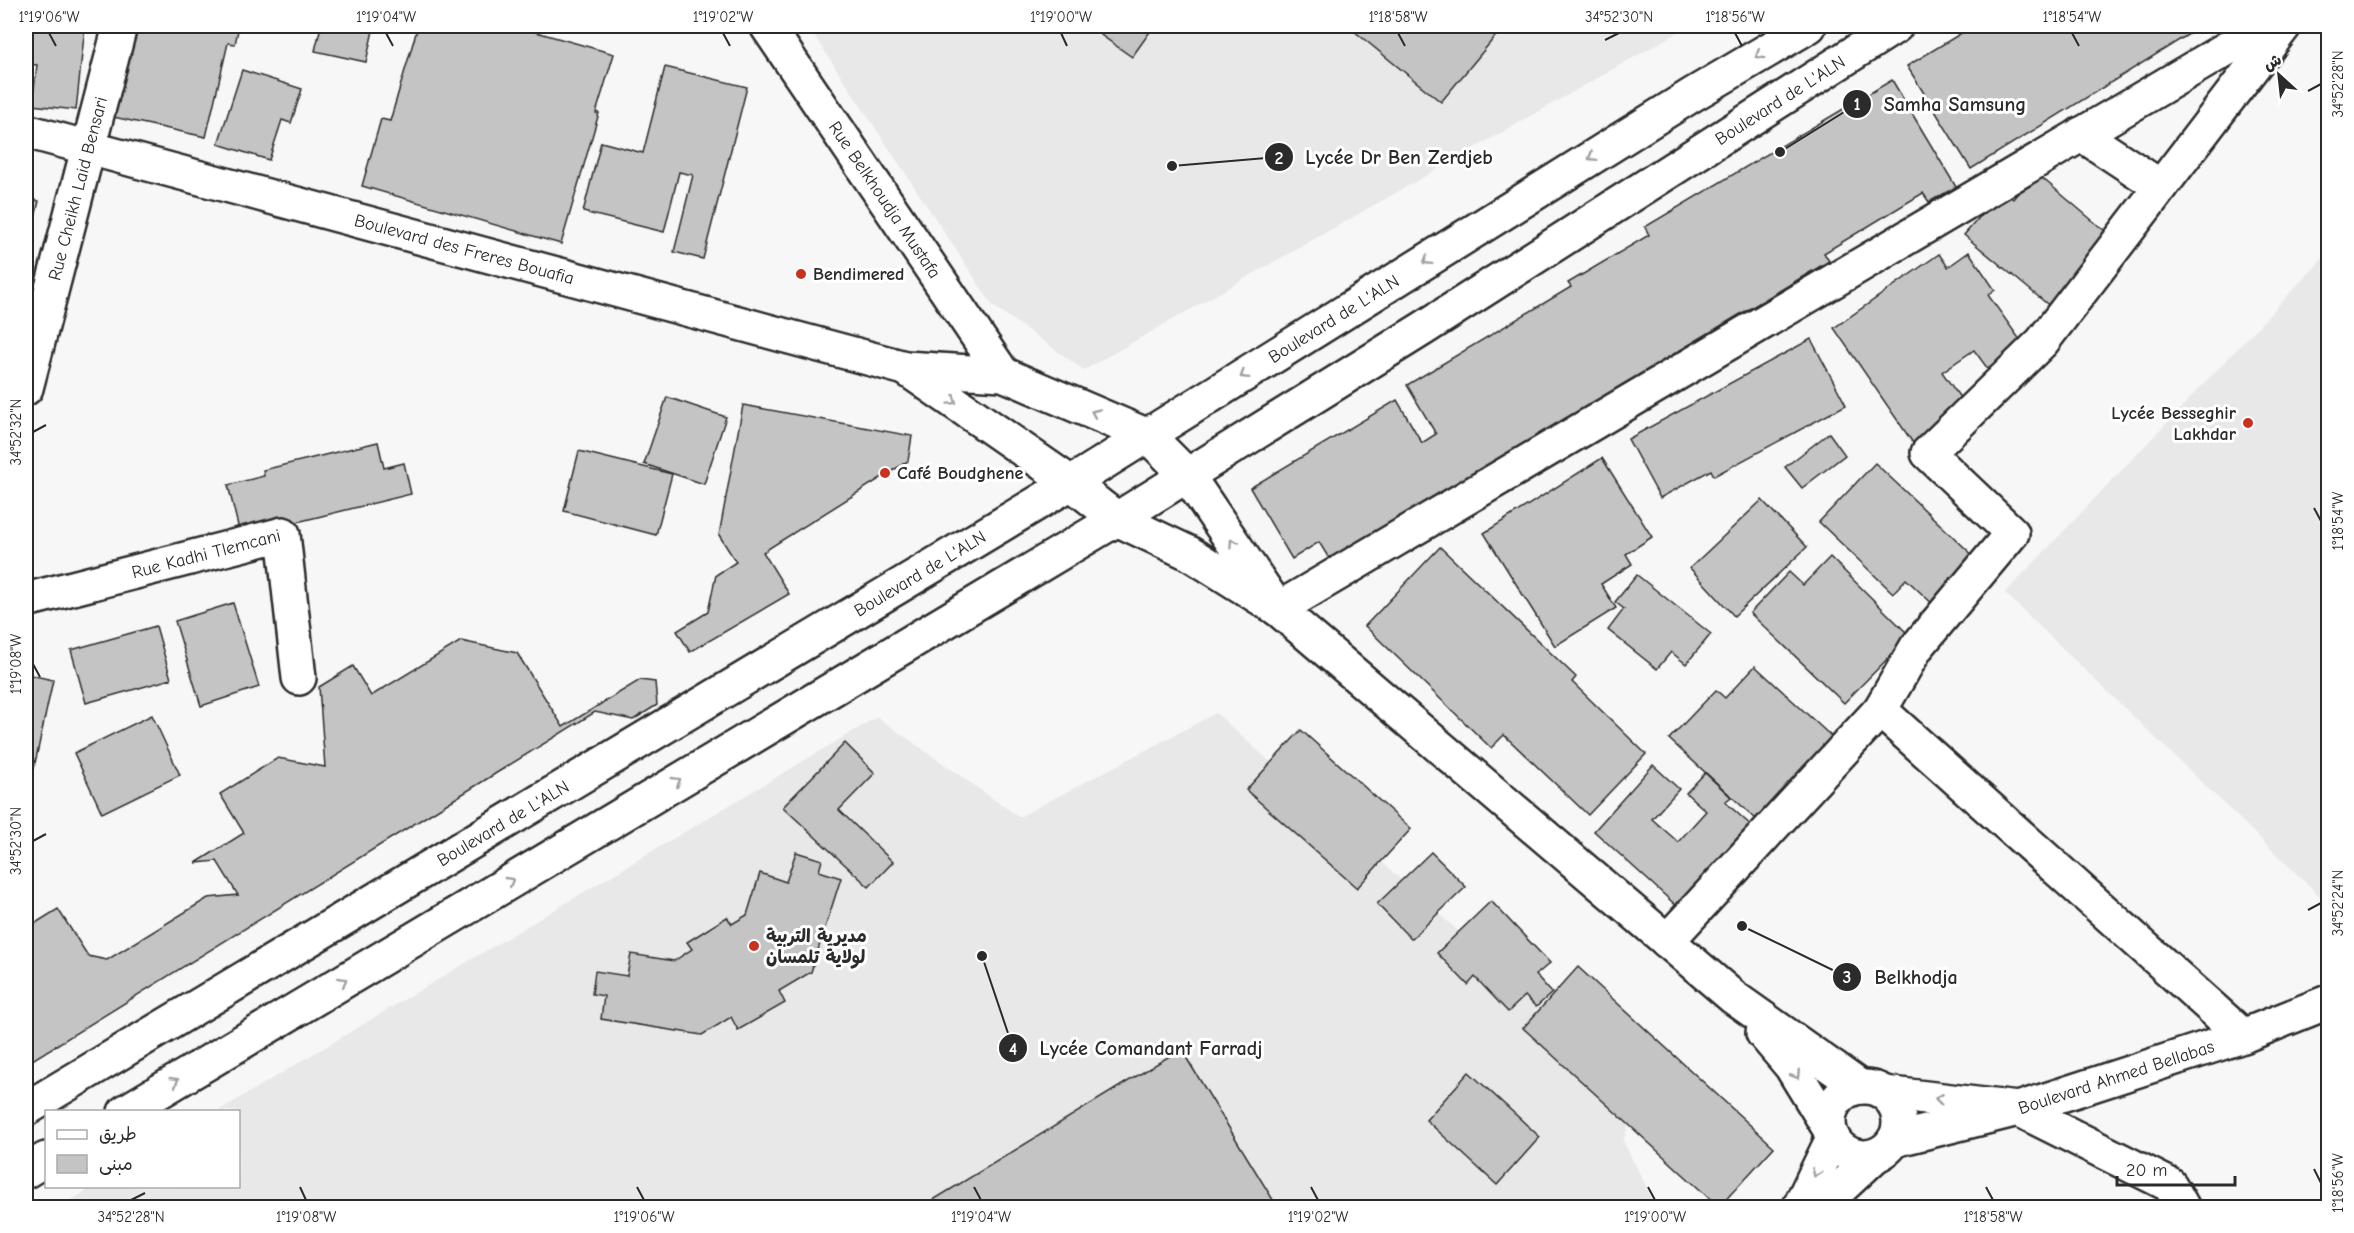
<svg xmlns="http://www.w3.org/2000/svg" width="2354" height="1233" viewBox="0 0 2354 1233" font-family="'Comic Neue','Playpen Sans Arabic',sans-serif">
	<rect width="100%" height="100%" fill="#f7f7f7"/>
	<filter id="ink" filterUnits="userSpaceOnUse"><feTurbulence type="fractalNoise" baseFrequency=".0167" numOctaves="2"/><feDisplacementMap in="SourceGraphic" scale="12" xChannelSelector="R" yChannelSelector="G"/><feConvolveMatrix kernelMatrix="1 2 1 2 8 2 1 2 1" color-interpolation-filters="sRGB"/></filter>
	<g filter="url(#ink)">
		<g fill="#e8e8e8">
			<path d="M808 26H1689L1084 370 993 306Z"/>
			<path d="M2328 253V904L2005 593Z"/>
			<path d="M1216 713 1639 1094 1623 1141 1657 1207 58 1208 93 1187 238 1186V1112L218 1111 877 717 1019 817Z"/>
		</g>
		<g fill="#c4c4c4" stroke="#2b2b2b" stroke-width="1.5">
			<path d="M26 26H85L76 110 32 105 37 65 26 64Z"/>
			<path d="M124 26H239L235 44 228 43 206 137 104 115Z"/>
			<path d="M321 26H374L366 62 315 51Z"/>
			<path d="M418 26H515L614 54 596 113H599L561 244 362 186 381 119 390 121Z"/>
			<path d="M1107 26H1154L1132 57 1101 35Z"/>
			<path d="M1348 26H1504L1441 102Z"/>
			<path d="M1973 26H2202L1971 169 1907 66Z"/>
			<path d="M665 67 747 87 703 259 674 252 693 175 679 172 664 232 583 212 601 142 643 153Z"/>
			<path d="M242 70 302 89 291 123 282 120 269 160 218 144Z"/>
			<path d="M1892 80 1956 187 1929 202 1923 193 1824 253 1829 261 1330 560 1319 542 1292 559 1250 488 1397 400 1422 443 1436 434 1407 385 1571 287 1568 283 1649 235 1645 227Z"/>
			<path d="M2035 172 2112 237 2052 308 1964 235 2003 190 2013 199Z"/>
			<path d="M26 198 39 201 26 255Z"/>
			<path d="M1969 252 1995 290 1988 295 2028 351 1993 376 1974 350 1942 372 1966 406 1913 443 1834 328 1939 254 1948 267Z"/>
			<path d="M26 273 33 274 26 306Z"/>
			<path d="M1811 339 1846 405 1714 476 1711 470 1660 498 1628 439Z"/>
			<path d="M667 397 726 417 704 484 644 464Z"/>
			<path d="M743 405 912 436 908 461 763 552 789 594 690 652 677 631 708 612 716 575 736 562 719 535Z"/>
			<path d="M1829 433 1845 455 1802 488 1785 467Z"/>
			<path d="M378 442 384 468 404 463 411 494 281 526 242 542 228 485 264 476 263 470Z"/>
			<path d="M579 451 672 474 656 535 564 511Z"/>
			<path d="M1602 458 1652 537 1626 554 1632 564 1601 584 1616 608 1555 646 1484 533Z"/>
			<path d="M1875 463 1981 563 1937 608 1906 579 1893 593 1819 522Z"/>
			<path d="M1762 500 1807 547 1734 616 1690 568Z"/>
			<path d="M1440 547 1576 677 1572 682 1646 754 1588 815 1504 735 1491 748 1365 626Z"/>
			<path d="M1830 557 1910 636 1844 703 1750 613 1789 572 1803 585Z"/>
			<path d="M1637 575 1711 634 1686 664 1671 652 1657 669 1608 630 1624 609 1615 602Z"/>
			<path d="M233 603 259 687 201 706 175 621Z"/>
			<path d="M156 626 171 679 86 703 71 650Z"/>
			<path d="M461 641 517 653 563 727 640 680 655 682 657 705 633 720 595 712 26 1064V929L58 909 88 956 107 960 208 898 238 895 217 861 196 863 244 833 220 794 278 758 325 767 319 687 353 666 371 696Z"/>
			<path d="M1755 666 1833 738 1757 820 1669 739 1716 690 1725 698Z"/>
			<path d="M26 674 53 680 34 768 26 767Z"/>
			<path d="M152 715 180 775 102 813 74 753Z"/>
			<path d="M1301 730 1411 829 1357 888 1246 790Z"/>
			<path d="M845 743 875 773 839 810 893 862 869 887 783 807Z"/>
			<path d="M1653 765 1679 789 1652 819 1678 842 1706 811 1686 793 1705 773 1731 797 1725 802 1754 828 1681 910 1594 831Z"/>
			<path d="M796 852 822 860 819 871 841 878 811 972 779 991 785 1003 738 1030 731 1017 702 1035 601 1019 604 996 592 994 595 971 627 976 631 954 674 961 692 949 687 942 727 917 732 924 747 915 760 873 786 882Z"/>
			<path d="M1431 852 1466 887 1411 939 1377 904Z"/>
			<path d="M1491 901 1550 963 1536 975 1552 993 1536 1007 1525 996 1508 1012 1475 977 1468 985 1437 953Z"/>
			<path d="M1578 967 1774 1147 1719 1207 1523 1028Z"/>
			<path d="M1181 1049 1278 1208H920Z"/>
			<path d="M1469 1072 1540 1137 1497 1185 1426 1120Z"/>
		</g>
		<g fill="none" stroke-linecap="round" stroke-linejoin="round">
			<defs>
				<g id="minor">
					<path id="s1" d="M767 26 1003 374"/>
					<path id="s2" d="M26 131 905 368 1003 374 1148 436 1187 475 1278 609"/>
					<path d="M2081 134 2161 187"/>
					<path d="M905 368 1071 483 1117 519 1189 553 1278 609 1733 997 1860 1087"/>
					<path id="s3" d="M26 388 120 26"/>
					<path id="s4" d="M26 600 283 534 299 678"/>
					<path d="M1278 609 2265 26"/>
					<path d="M1880 710 1916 648 2012 533 1928 453 2042 342 2284 26"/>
					<path d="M1667 941 1880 710 2243 1036"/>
					<path d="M1763 1033 1791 1066 1829 1128"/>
					<circle cx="1864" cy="1122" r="35"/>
					<path d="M1884 1093 2018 1109 2170 1185 2183 1208"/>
					<path id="s5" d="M1894 1140 2018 1109 2243 1036 2328 1002"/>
					<path d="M1799 1208 1833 1138"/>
					<path d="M1819 1208 1876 1155"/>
				</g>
				<g id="major">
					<path id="s6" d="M26 1109 1071 483 1692 95 1809 26"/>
					<path id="s7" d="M125 1112 1117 519 1424 328 1896 26"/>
					<path d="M26 1171 46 1159"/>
				</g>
			</defs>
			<use href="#minor" stroke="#2b2b2b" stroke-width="38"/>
			<use href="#major" stroke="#2b2b2b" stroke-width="38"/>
			<use href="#minor" stroke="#fff" stroke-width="33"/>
			<use href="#major" stroke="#fff" stroke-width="33"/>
		</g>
		<defs><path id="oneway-chevron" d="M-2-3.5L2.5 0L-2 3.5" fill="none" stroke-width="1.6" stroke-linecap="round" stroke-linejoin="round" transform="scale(1.5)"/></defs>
		<g stroke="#a0a0a0">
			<use href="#oneway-chevron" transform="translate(1759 55) rotate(149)"/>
			<use href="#oneway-chevron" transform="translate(1592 157) rotate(148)"/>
			<use href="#oneway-chevron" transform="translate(1427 261) rotate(148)"/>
			<use href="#oneway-chevron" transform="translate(1244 375) rotate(148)"/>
			<use href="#oneway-chevron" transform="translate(953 401) rotate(35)"/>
			<use href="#oneway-chevron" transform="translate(1095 413) rotate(-157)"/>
			<use href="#oneway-chevron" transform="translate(1233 543) rotate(-124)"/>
			<use href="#oneway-chevron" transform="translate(677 781) rotate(-31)"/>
			<use href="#oneway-chevron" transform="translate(510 881) rotate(-31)"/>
			<use href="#oneway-chevron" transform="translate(343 981) rotate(-31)"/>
			<use href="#oneway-chevron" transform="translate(1796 1075) rotate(58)"/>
			<use href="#oneway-chevron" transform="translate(175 1081) rotate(-31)"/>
			<use href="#oneway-chevron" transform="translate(1939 1099) rotate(-173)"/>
			<use href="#oneway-chevron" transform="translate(1816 1173) rotate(116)"/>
		</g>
	</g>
	<path fill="none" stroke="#2b2b2b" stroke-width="2" d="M49 33 56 46M386 33 393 46M723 33 730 46M1061 33 1067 46M1398 33 1405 46M1735 33 1742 46M2072 33 2079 46M1605 40 1619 33M2308 91 2321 84M33 432 46 425M2314 508 2321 521M33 664 40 677M33 841 46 834M2308 910 2321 903M2314 1169 2321 1183M300 1187 306 1200M637 1187 644 1200M974 1187 981 1200M1311 1187 1318 1200M1648 1187 1655 1200M1986 1187 1993 1200M131 1200 145 1193"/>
	<g fill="#c8321e" stroke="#fff" stroke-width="2">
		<circle cx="801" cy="274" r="6"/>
		<circle cx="2248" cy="423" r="6"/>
		<circle cx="885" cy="473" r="6"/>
		<circle cx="754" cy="946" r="6"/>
	</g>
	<g text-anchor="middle" stroke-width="6" stroke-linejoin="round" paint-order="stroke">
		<g font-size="18" fill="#2b2b2b" stroke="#fff">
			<text dy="6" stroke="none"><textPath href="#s7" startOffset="1940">Boulevard de L'ALN</textPath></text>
			<text dy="6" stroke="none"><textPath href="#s3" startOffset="206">Rue Cheikh Laid Bensari</textPath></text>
			<text dy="6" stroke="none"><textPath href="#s1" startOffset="210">Rue Belkhoudja Mustafa</textPath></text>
			<text dy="6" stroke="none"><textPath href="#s2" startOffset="454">Boulevard des Freres Bouafia</textPath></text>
			<text dy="6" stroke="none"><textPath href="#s6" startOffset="1528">Boulevard de L'ALN</textPath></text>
			<text dy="6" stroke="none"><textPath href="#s4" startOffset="186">Rue Kadhi Tlemcani</textPath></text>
			<text dy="6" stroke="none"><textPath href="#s6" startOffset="1042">Boulevard de L'ALN</textPath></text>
			<text dy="6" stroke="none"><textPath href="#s6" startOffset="556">Boulevard de L'ALN</textPath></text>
			<text dy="6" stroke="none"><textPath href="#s5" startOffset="231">Boulevard Ahmed Bellabas</textPath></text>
		</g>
		<g font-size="18" font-weight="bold" fill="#2b2b2b" stroke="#fff" text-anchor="start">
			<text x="813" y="280">Bendimered</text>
			<text x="2236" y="419" text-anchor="end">Lycée Besseghir<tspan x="2236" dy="21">Lakhdar</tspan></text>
			<text x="897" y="479">Café Boudghene</text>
			<text x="766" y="942">مديرية التربية<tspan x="766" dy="21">لولاية تلمسان</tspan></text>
		</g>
	</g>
	<path fill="none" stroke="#2b2b2b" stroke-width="2" d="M1780 152L1857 104M1172 166L1279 157M1742 926L1847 977M982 956L1013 1048"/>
	<g fill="#2b2b2b" stroke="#fff" stroke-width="2">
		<circle cx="1780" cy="152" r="6"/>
		<circle cx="1172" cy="166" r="6"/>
		<circle cx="1742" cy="926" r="6"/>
		<circle cx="982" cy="956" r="6"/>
		<circle cx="1857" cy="104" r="15"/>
		<circle cx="1279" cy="157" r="15"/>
		<circle cx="1847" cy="977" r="15"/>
		<circle cx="1013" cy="1048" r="15"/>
	</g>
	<g font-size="18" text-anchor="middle" font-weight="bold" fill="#fff">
		<text x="1857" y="110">1</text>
		<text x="1279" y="164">2</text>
		<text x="1847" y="983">3</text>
		<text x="1013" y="1055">4</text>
	</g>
	<g font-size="20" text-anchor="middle" font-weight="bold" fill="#2b2b2b" stroke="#fff" stroke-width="6" stroke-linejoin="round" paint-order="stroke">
		<text x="1955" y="111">Samha Samsung</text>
		<text x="1399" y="164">Lycée Dr Ben Zerdjeb</text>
		<text x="1916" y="984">Belkhodja</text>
		<text x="1151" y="1055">Lycée Comandant Farradj</text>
	</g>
	<rect width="2354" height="1233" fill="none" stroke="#fff" stroke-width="66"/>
	<rect x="45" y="1110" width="195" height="78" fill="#ffffff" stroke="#aaaaaa" stroke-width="1.5"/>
	<rect x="57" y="1130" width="30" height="9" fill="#ffffff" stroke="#aaaaaa" stroke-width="1.5"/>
	<text x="99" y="1140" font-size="18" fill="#2b2b2b">طريق</text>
	<rect x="57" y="1155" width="30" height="18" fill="#c4c4c4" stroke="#aaaaaa" stroke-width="1.5"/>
	<text x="99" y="1170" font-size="18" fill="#2b2b2b">مبنى</text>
	<g transform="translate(2279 75) rotate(333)" stroke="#ffffff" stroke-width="4.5" paint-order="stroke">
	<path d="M0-4.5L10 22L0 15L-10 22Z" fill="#2b2b2b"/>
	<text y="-9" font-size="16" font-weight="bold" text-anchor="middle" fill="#2b2b2b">ش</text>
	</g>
	<path d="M2117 1176v9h118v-9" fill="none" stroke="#2b2b2b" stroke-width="3"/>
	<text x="2126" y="1176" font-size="18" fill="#2b2b2b" stroke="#ffffff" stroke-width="4.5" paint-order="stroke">20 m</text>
	<rect x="33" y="33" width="2288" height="1167" fill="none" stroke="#2b2b2b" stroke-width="2"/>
	<g font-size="15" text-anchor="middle" fill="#2b2b2b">
		<text x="49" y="22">1°19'06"W</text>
		<text x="386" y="22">1°19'04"W</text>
		<text x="723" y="22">1°19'02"W</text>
		<text x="1061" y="22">1°19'00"W</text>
		<text x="1398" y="22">1°18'58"W</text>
		<text x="1619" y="22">34°52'30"N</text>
		<text x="1735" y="22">1°18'56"W</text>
		<text x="2072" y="22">1°18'54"W</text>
		<text transform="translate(2338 84) rotate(-90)" y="5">34°52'28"N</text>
		<text transform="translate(16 432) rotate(-90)" y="5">34°52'32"N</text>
		<text transform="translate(2338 521) rotate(-90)" y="5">1°18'54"W</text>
		<text transform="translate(16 664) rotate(-90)" y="5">1°19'08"W</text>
		<text transform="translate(16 841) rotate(-90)" y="5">34°52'30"N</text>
		<text transform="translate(2338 903) rotate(-90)" y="5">34°52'24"N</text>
		<text transform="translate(2338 1183) rotate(-90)" y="5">1°18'56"W</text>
		<text x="131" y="1222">34°52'28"N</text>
		<text x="306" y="1222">1°19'08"W</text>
		<text x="644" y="1222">1°19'06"W</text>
		<text x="981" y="1222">1°19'04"W</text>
		<text x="1318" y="1222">1°19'02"W</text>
		<text x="1655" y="1222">1°19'00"W</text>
		<text x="1993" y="1222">1°18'58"W</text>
	</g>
</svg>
